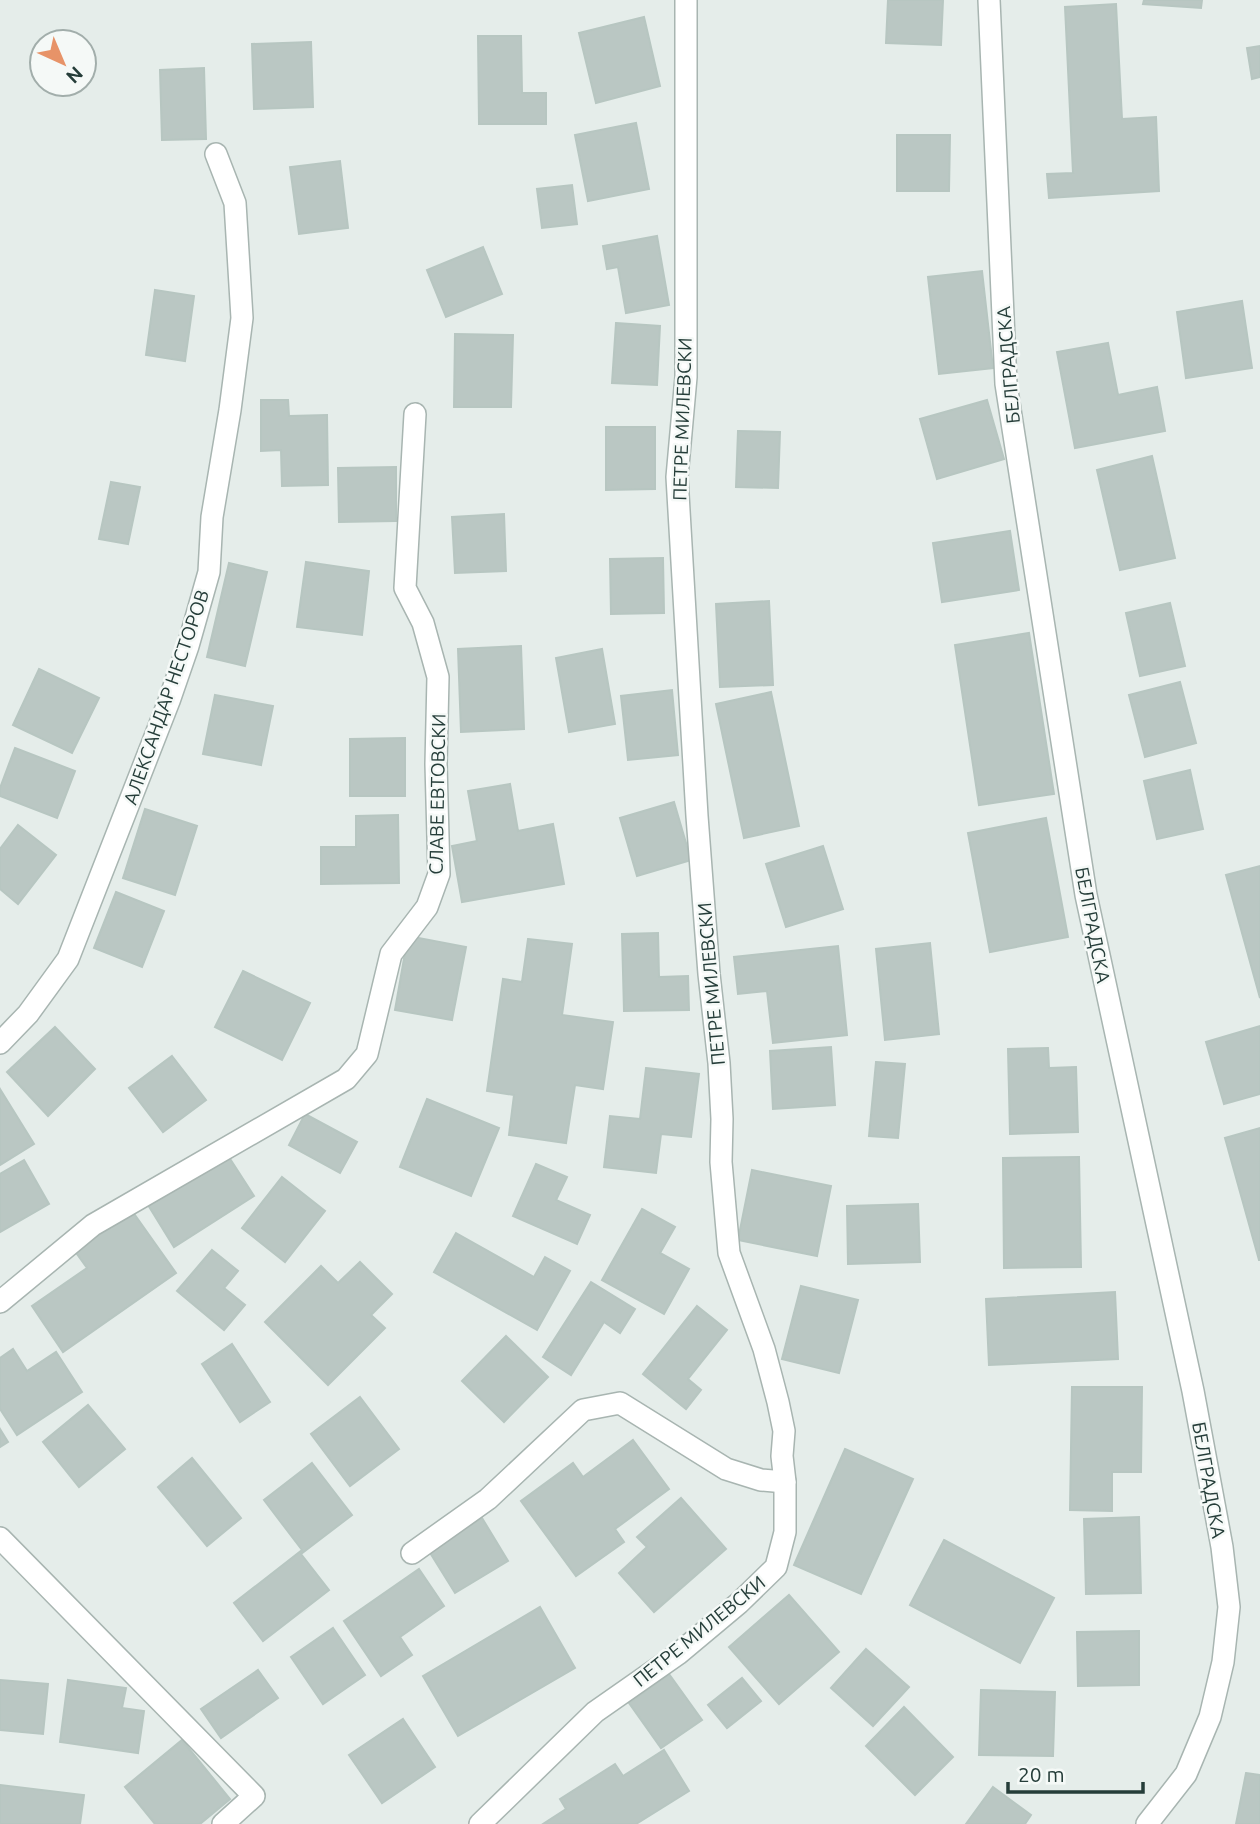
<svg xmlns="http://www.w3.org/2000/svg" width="1260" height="1824" viewBox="0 0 1260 1824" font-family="Ubuntu,sans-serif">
	<rect width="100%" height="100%" fill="#e5edea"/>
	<g fill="#bac7c3" stroke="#b7c6c1" stroke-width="2">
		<path d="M888 0H943L941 45 886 43Z"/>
		<path d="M1144 0H1202L1201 8 1143 4Z"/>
		<path d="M1116 4 1122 119 1156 117 1159 191 1049 198 1047 174 1073 173 1065 7Z"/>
		<path d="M644 17 660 86 596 103 579 33Z"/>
		<path d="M478 36H521L522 93H546V124H479Z"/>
		<path d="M311 42 313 107 254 109 252 44Z"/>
		<path d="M1260 46V77L1252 79 1247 48Z"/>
		<path d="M204 68 206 139 162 140 160 70Z"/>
		<path d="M636 123 649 189 588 201 575 135Z"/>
		<path d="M897 135H950L949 191H897Z"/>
		<path d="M340 161 348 228 299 234 290 167Z"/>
		<path d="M572 185 577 224 542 228 537 189Z"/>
		<path d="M657 236 669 305 626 313 618 267 607 269 603 246Z"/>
		<path d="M483 247 502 294 446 317 427 270Z"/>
		<path d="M982 271 993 368 939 374 928 277Z"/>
		<path d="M155 290 194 296 185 361 146 355Z"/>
		<path d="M1242 301 1252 368 1186 378 1177 312Z"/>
		<path d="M616 323 660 326 657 385 612 383Z"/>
		<path d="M455 334 513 335 511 407H454Z"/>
		<path d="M1108 343 1118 395 1157 387 1165 431 1075 448 1057 352Z"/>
		<path d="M261 400H288L289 416 327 415 328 485 282 486 281 450 261 451Z"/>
		<path d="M987 400 1004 459 937 479 920 419Z"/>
		<path d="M606 427H655V489L606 490Z"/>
		<path d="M738 431 780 432 778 488 736 487Z"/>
		<path d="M1152 456 1175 558 1120 570 1097 470Z"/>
		<path d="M396 467V521L339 522 338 468Z"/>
		<path d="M111 482 140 487 128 544 99 539Z"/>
		<path d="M504 514 506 571 455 573 452 517Z"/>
		<path d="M1010 531 1019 590 942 602 933 543Z"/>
		<path d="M663 558 664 613 611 614 610 559Z"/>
		<path d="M306 562 369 571 362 635 297 627Z"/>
		<path d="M229 563 267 572 245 666 207 657Z"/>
		<path d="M769 601 773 685 720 687 716 604Z"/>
		<path d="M1170 603 1185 666 1140 676 1126 613Z"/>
		<path d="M1029 633 1054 794 979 805 955 645Z"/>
		<path d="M521 646 524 729 461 732 458 649Z"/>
		<path d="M602 649 615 724 569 732 556 658Z"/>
		<path d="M39 669 99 698 72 753 13 725Z"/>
		<path d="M1180 682 1196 743 1145 757 1129 695Z"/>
		<path d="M672 690 678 755 628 760 621 696Z"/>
		<path d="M771 692 799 826 744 838 716 704Z"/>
		<path d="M215 695 273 706 261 765 203 754Z"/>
		<path d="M405 738V796H350V739Z"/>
		<path d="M15 748 75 771 57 818 0 796V788Z"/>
		<path d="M1190 770 1203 829 1157 839 1144 781Z"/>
		<path d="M510 784 518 831 553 824 564 884 462 902 452 846 477 841 468 791Z"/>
		<path d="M674 802 691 860 637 876 620 818Z"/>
		<path d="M145 809 197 826 175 895 123 878Z"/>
		<path d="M398 815 399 883 321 884V847H356V816Z"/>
		<path d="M1046 818 1068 937 990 952 968 833Z"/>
		<path d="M18 825 56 855 18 904 0 889V849Z"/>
		<path d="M823 846 843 909 786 927 766 864Z"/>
		<path d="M1260 866V998L1226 875Z"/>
		<path d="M116 892 164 911 142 967 94 948Z"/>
		<path d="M658 933 659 977 688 976 689 1010 624 1011 622 934Z"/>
		<path d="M408 936 466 947 452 1020 395 1010Z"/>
		<path d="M528 939 572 944 562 1015 613 1022 603 1089 575 1085 566 1143 509 1135 514 1095 487 1091 503 979 522 982Z"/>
		<path d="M930 943 939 1034 885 1040 876 949Z"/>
		<path d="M838 946 847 1035 773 1043 767 991 738 994 734 957Z"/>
		<path d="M243 971 310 1003 282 1060 215 1027Z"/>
		<path d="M1260 1026V1094L1224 1104 1206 1042Z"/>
		<path d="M55 1027 95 1069 48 1116 7 1072Z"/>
		<path d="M831 1047 835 1105 773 1109 770 1051Z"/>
		<path d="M1048 1048 1049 1068 1076 1067 1078 1132 1010 1134 1008 1049Z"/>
		<path d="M172 1056 206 1100 163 1132 129 1088Z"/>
		<path d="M876 1062 905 1064 898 1138 869 1136Z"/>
		<path d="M646 1068 699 1074 691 1137 661 1134 656 1173 604 1167 610 1116 640 1119Z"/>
		<path d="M0 1089 34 1144 0 1165Z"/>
		<path d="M427 1099 499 1128 471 1196 400 1167Z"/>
		<path d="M305 1114 357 1142 340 1173 289 1145Z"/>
		<path d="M1260 1128V1260H1259L1225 1138Z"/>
		<path d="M225 1151 254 1196 174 1247 145 1200Z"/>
		<path d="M1079 1157 1081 1267 1004 1268 1003 1158Z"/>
		<path d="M24 1160 49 1204 0 1232V1174Z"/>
		<path d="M536 1164 567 1177 556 1200 590 1215 577 1244 513 1216Z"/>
		<path d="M752 1170 831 1186 817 1256 738 1240Z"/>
		<path d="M282 1177 325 1211 285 1262 242 1228Z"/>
		<path d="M918 1204 920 1262 848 1264 847 1206Z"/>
		<path d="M130 1208 176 1273 63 1352 32 1306 87 1268 72 1247Z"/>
		<path d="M642 1209 675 1227 660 1253 689 1269 664 1314 602 1280Z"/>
		<path d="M456 1233 534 1277 545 1257 570 1271 537 1330 434 1272Z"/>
		<path d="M212 1250 238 1271 224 1288 245 1305 224 1330 177 1291Z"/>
		<path d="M360 1262 392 1294 371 1315 385 1328 328 1385 265 1322 321 1266 338 1283Z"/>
		<path d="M591 1282 635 1309 620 1333 604 1322 571 1375 543 1357Z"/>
		<path d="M801 1286 858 1300 839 1373 782 1359Z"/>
		<path d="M1115 1292 1118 1359 989 1365 986 1299Z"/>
		<path d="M697 1306 727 1330 688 1379 701 1390 686 1409 643 1374Z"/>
		<path d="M506 1336 548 1377 504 1422 462 1381Z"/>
		<path d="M232 1344 270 1402 240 1422 202 1364Z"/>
		<path d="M13 1349 27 1371 56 1352 82 1392 17 1435 0 1409V1358Z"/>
		<path d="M1072 1387H1142L1141 1472H1112V1511L1070 1510Z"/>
		<path d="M360 1397 399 1449 350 1486 311 1434Z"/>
		<path d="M88 1405 125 1449 79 1487 43 1442Z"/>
		<path d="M0 1429 8 1442 0 1447Z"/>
		<path d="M633 1440 669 1489 615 1529 624 1542 576 1576 521 1501 573 1463 583 1477Z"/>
		<path d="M845 1449 913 1479 861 1594 794 1565Z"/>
		<path d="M192 1458 241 1518 207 1546 158 1487Z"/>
		<path d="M312 1463 352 1515 301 1554 329 1590 263 1641 234 1603 302 1550 264 1500Z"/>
		<path d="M681 1498 726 1549 654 1612 619 1573 647 1547 637 1537Z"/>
		<path d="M1139 1517 1141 1593 1086 1594 1084 1519Z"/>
		<path d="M482 1518 508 1561 455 1593 429 1551Z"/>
		<path d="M944 1540 1054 1598 1020 1663 910 1605Z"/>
		<path d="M419 1569 444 1606 400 1637 412 1655 381 1676 344 1621Z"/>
		<path d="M789 1595 839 1652 779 1704 729 1647Z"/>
		<path d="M540 1607 575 1668 458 1736 423 1676Z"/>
		<path d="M333 1628 365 1675 323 1704 291 1657Z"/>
		<path d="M1139 1631V1685L1078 1686 1077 1632Z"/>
		<path d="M866 1649 909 1687 873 1726 831 1688Z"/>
		<path d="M258 1670 278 1698 221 1738 201 1709Z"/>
		<path d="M669 1674 702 1720 661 1748 629 1703Z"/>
		<path d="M742 1678 761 1701 727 1728 708 1705Z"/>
		<path d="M0 1680 48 1684 43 1734 0 1730Z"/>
		<path d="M68 1680 126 1688 122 1708 144 1711 138 1753 60 1742Z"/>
		<path d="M981 1690 1055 1692 1053 1756 979 1755Z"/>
		<path d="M904 1707 953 1757 915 1795 866 1746Z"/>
		<path d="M403 1719 435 1767 382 1803 349 1755Z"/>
		<path d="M182 1740 230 1799 200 1824H155L125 1787Z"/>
		<path d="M664 1750 689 1791 636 1824H543L566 1809 560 1799 615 1764 623 1776Z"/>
		<path d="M1246 1773 1260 1775V1824H1236Z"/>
		<path d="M0 1785 84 1795 80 1824H0Z"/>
		<path d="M993 1787 1031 1815 1025 1824H966Z"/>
	</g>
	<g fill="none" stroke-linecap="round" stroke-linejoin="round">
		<defs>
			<g id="street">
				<path d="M989 0 1006 384 1086 895 1193 1391 1222 1547 1229 1607 1223 1662 1210 1717 1186 1774 1147 1824"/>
				<path d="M0 1043 28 1014 68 959 169 701 188 646 209 572 212 517 230 410 242 318 235 203 216 154"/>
				<path d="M0 1302 93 1225 346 1079 367 1054 391 954 427 907 439 874 436 764 438 677 423 623 405 588 415 414"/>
				<path d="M0 1538 254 1796 223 1824"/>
				<path d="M412 1553 488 1499 583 1410 620 1403 726 1469 761 1480 785 1482"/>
				<path d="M480 1824 595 1712 678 1654 739 1603 776 1567 785 1532V1482L782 1456 784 1431 778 1402 764 1349 729 1253 721 1162 722 1119 719 1063 709 974 697 816 677 477 686 377V0"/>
			</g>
		</defs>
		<use href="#street" stroke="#a8b5b1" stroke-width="24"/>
		<use href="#street" stroke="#fff" stroke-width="21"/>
	</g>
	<g text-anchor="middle" stroke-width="5" stroke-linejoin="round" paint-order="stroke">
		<g font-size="19" fill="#253d39" stroke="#f5f9f7">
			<text transform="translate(1008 365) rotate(-95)" y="7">БЕЛГРАДСКА</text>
			<text transform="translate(682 419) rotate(-88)" y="7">ПЕТРЕ МИЛЕВСКИ</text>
			<text transform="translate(166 697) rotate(-71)" y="7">АЛЕКСАНДАР НЕСТОРОВ</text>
			<text transform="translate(437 794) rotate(-89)" y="7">СЛАВЕ ЕВТОВСКИ</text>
			<text transform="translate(1093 925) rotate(79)" y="7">БЕЛГРАДСКА</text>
			<text transform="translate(711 984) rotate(-95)" y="7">ПЕТРЕ МИЛЕВСКИ</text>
			<text transform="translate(1209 1480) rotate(80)" y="7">БЕЛГРАДСКА</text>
			<text transform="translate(699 1631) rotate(-39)" y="7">ПЕТРЕ МИЛЕВСКИ</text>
		</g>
	</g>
	<g transform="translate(63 63) rotate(136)"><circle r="33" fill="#f5f9f7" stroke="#a2aeab" stroke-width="2"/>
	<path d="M0-5L12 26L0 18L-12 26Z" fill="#e79368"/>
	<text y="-10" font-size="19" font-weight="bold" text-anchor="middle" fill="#253d39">N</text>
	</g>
	<path d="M1008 1782v10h135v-10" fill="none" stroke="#253d39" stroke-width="3.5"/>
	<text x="1018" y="1782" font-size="21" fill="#253d39" stroke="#f5f9f7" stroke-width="5" paint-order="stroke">20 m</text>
</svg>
